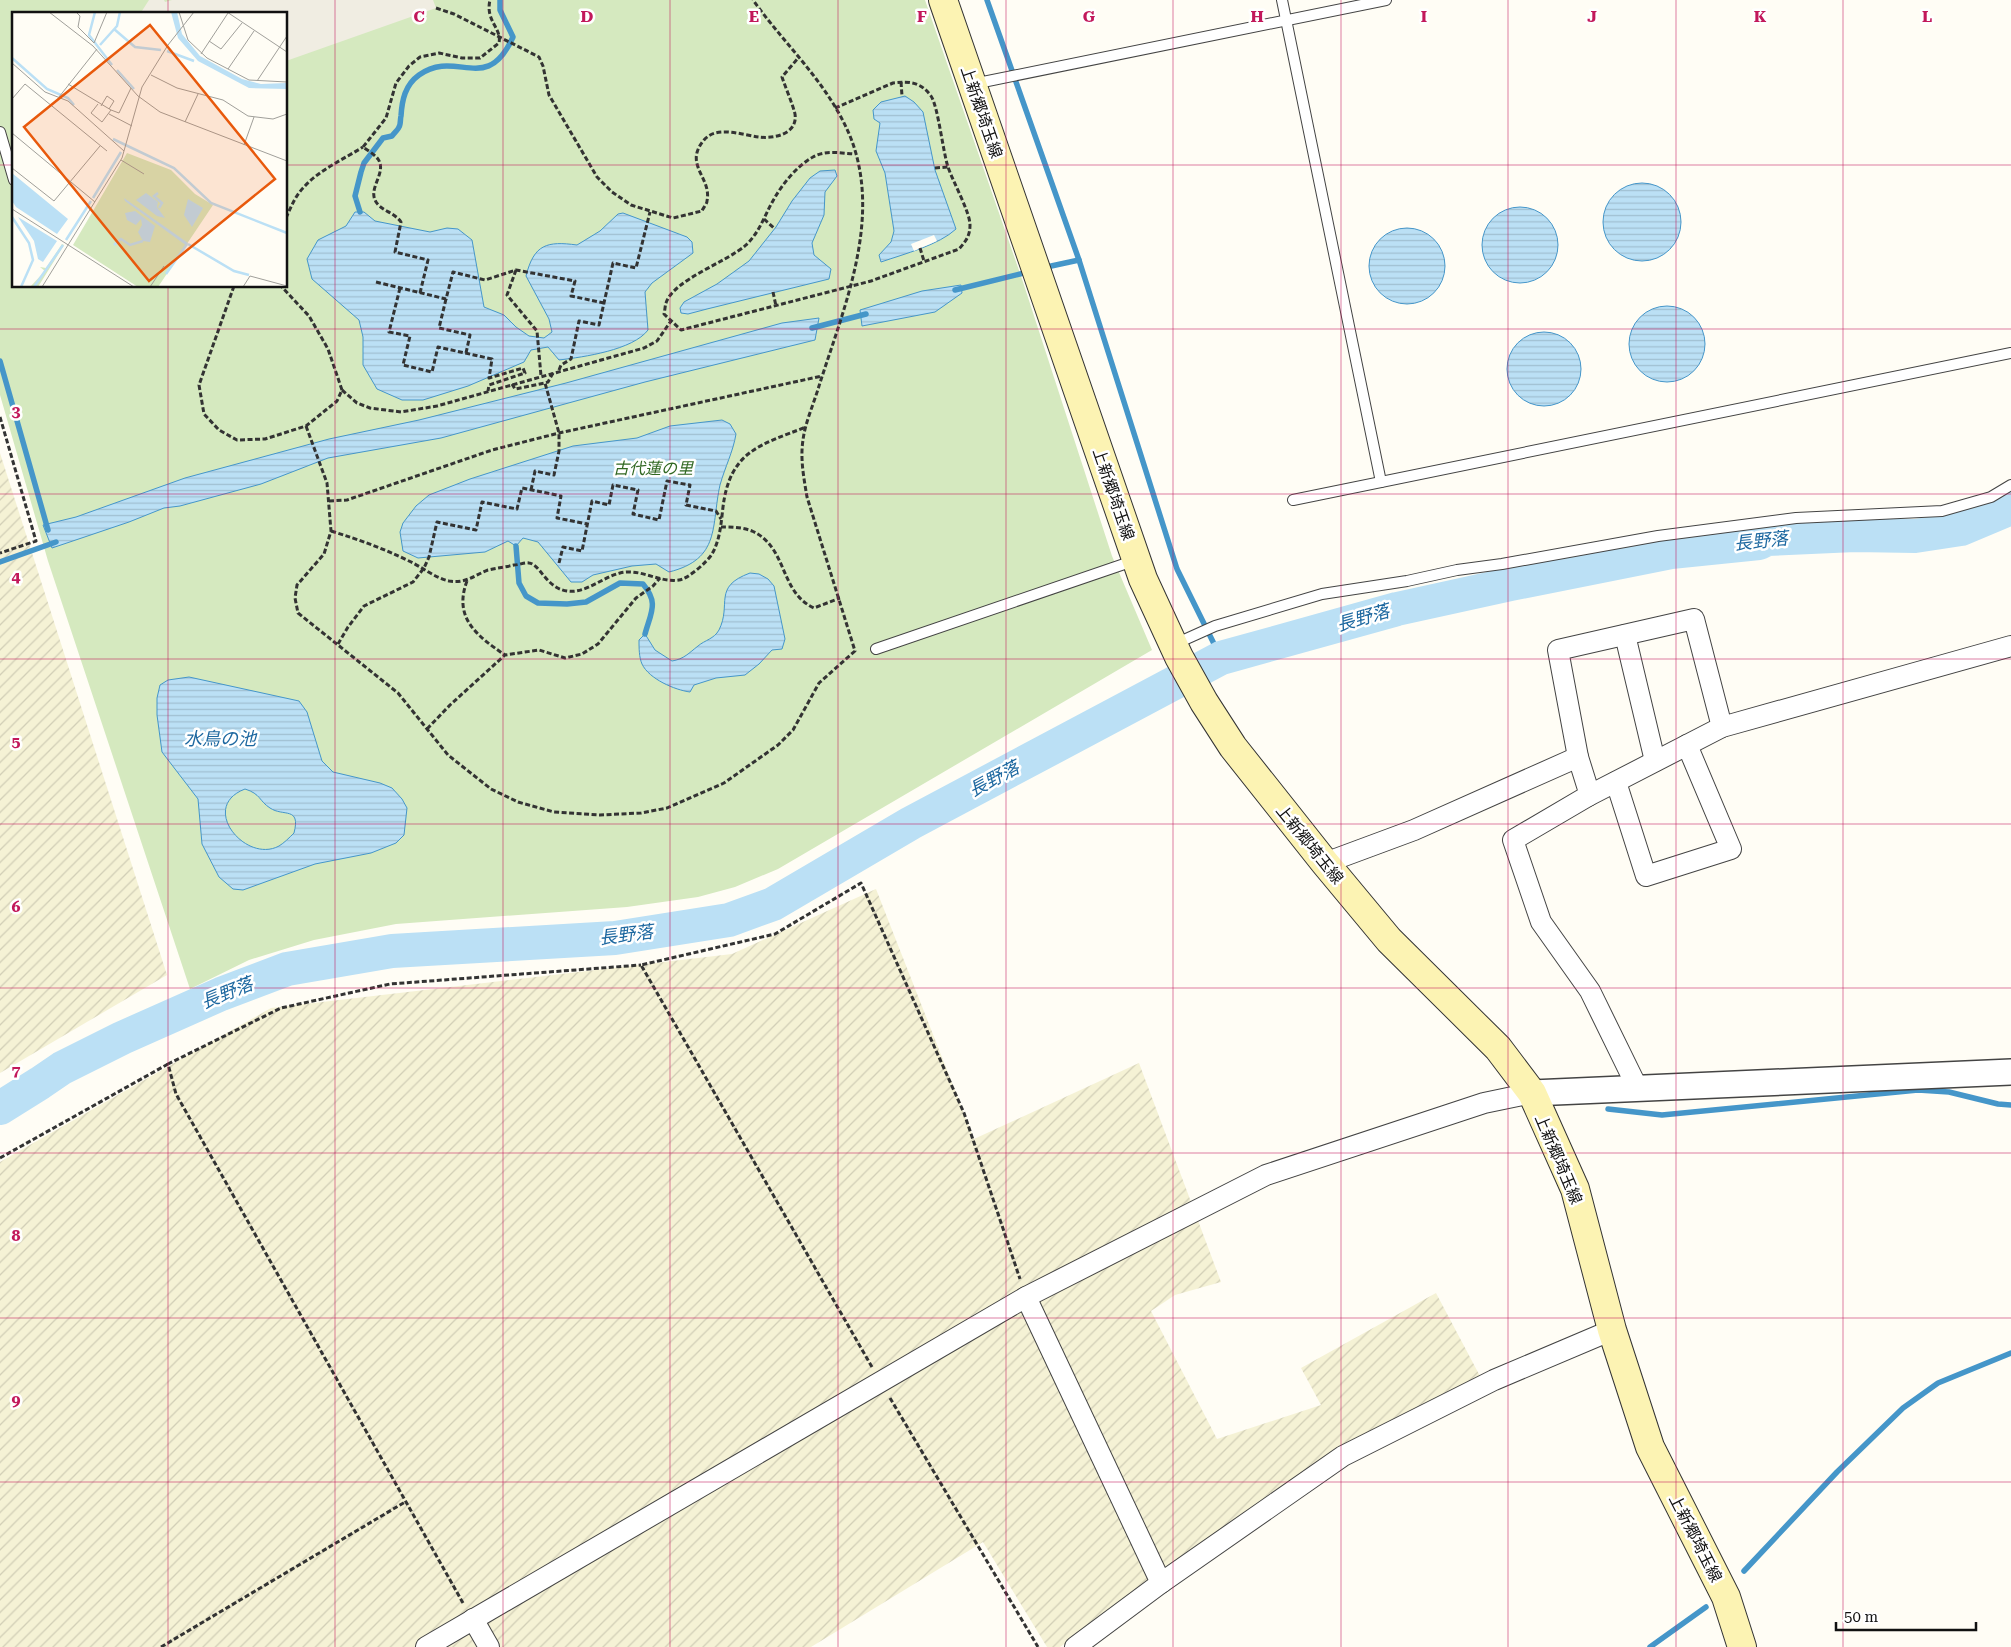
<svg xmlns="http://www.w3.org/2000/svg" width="2011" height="1647" viewBox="0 0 2011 1647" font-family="'Roboto Serif','Noto Sans JP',serif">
	<defs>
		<pattern id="farmland-furrows" width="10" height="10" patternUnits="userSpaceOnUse" patternTransform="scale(1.25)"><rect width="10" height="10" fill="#f5f2d5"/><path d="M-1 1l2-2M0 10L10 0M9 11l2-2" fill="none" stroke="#d1ceb6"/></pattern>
		<pattern id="water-rules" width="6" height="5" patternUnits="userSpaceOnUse" patternTransform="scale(1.25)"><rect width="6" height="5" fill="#bbe0f5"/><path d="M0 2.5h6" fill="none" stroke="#a0bfd1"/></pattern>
	</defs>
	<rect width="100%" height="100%" fill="#fffdf5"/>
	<g fill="url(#farmland-furrows)">
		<path d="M0 453 167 975 0 1073Z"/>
		<path d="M876 889 974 1139 1139 1063 1221 1282 1175 1295 1151 1311 1217 1439 1321 1405 1301 1368 1436 1293 1481 1378 1327 1459 1060 1647H1047L983 1542 811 1647H0V1162L271 1008 732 954Z"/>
	</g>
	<path fill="#d5e9bf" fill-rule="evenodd" d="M0 0H925L1023 282 1112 556 1152 650 778 869 735 887 698 897 627 907 396 924 314 940 249 960 190 989 48 561 0 395ZM14 14H286V286H14Z"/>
	<path fill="#f0ede2" d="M149 0H164L165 2 172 0H433L436 8 286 61V14H140Z"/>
	<g fill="url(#water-rules)" stroke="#4596c9" fill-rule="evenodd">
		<path d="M905 96 914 102 923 112 935 170 956 229C939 245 904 254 881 262L879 255 891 242 894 231 885 173 876 151 880 123 874 119 873 110 881 102Z"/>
		<path d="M835 170 837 176 825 192 824 215 812 243 814 255 831 269 829 279 707 309 688 314 681 313 680 308 684 302 717 284 749 261 776 227 792 201 810 178 820 171Z"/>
		<circle cx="1642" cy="222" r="39"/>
		<circle cx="1520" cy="245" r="38"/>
		<path d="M355 212H364L375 221 430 232 447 228 458 229 472 240 484 307 504 315 516 327 529 336 544 338 552 332 549 319 526 276C534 244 547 241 577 245L600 231 618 214 623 213 687 237 692 242 693 253 652 283 645 292 648 330C633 350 584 357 559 360L548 347 531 350 524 362 468 386 423 400H402L377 389 363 365V337L359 320 312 279 307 259 318 240 346 226Z"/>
		<circle cx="1407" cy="266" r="38"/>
		<path d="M961 285 962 293 935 312 862 326 860 310 922 291Z"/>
		<circle cx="1667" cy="344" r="38"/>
		<path d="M819 318 815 340 645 382 441 438 328 458 261 484 180 506 164 508 129 522 52 548 43 525 76 517 185 478 329 439 419 420 566 383 782 323Z"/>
		<circle cx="1544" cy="369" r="37"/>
		<path d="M722 420 730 424 736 434C733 452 725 467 720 485 711 526 721 559 669 572L656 564 632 566 593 575 582 582H571L538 542 523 538 516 546 508 541 485 552 418 558 403 551 400 532 403 523 416 506 429 495 470 479 573 446 637 438 670 426Z"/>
		<path d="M750 573 759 574 768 579 774 586 785 639 782 649 772 650 759 664 745 675 716 678 694 685 690 692C675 690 649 679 642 664 639 657 639 648 639 640L645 634 655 650 672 661C684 659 689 653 698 646 705 640 714 639 719 630 732 604 712 587 750 573Z"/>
		<path d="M189 677 299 701 307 712 322 761 333 772 380 783 392 788 402 799 407 808 404 835 396 843 371 853 315 864 243 890 233 889 219 877 202 844 198 799 162 752 157 715V698L160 685 168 680ZM245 789C261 794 259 801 270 808 283 817 301 806 294 833 289 838 284 843 279 846 246 864 198 807 245 789Z"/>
	</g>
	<path fill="#fffdf5" d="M934 235 937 241 914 251 911 244Z"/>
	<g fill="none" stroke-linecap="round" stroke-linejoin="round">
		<g stroke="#4596c9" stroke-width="5.5">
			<path d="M987 0 1079 260 1177 569 1221 658"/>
			<path d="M360 212 355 196 361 172 364 163 383 138 392 136C394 133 398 130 399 127 401 124 400 119 401 116 402 100 405 85 419 75 457 48 486 96 513 37L500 10V0"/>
			<path d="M1042 268 1079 260"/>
			<path d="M955 290 1028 272"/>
			<path d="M812 328 866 314"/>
			<path d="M0 361 48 530"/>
			<path d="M516 546 519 583 526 596 538 603 567 604 586 602 620 583 643 584C659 603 651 612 645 634"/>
			<path d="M0 562 56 542"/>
			<path d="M1608 1109 1662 1115 1918 1090 1949 1092 1998 1104 2011 1105"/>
			<path d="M1744 1571 1837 1472 1903 1408 1938 1383 2011 1353"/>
			<path d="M1650 1647 1706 1607"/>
		</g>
		<path stroke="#bbe0f5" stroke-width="34" d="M0 1108 40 1083 62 1068 122 1038 221 994 287 969 392 951 615 938 729 920 773 904 911 823 1221 658 1397 609 1511 584 1671 552 1759 543 1767 539 1855 535 1915 536 1961 529 2011 508"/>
		<defs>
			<g id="service">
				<path d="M1282 0 1381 482"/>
				<path d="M973 84 1386 0"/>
				<path d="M0 132 14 180"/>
				<path d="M1293 500 2011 353"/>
				<path d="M1175 644 1215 626 1322 594 1407 581 1457 570 1502 564 1658 536 1796 518 1942 511 1991 497 2011 485"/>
				<path d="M876 649 1136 560"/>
			</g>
			<g id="minor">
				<path d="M1625 635 1655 761"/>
				<path d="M1616 782 1646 876 1731 849 1687 745"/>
				<path d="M1588 796 1722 727 2011 646"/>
				<path d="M1325 863 1414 830 1578 757"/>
				<path d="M1638 1089 1590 991 1541 922 1513 840 1588 796V789L1578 757 1558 650 1694 619 1722 727"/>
				<path d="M1026 1297 1161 1583"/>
				<path d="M473 1619 489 1647"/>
				<path d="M426 1647 1026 1297 1266 1175 1484 1103 1532 1093"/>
				<path d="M1075 1647 1161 1583 1343 1456 1494 1380 1612 1330"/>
			</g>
			<path id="tertiary" d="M1532 1093 2011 1072"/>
			<path id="secondary" d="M943 0 1143 579 1179 657 1204 702 1233 747 1325 863 1389 940 1498 1048 1532 1093 1575 1189 1612 1330 1650 1447 1726 1597 1742 1647"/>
		</defs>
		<use href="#service" stroke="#444" stroke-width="12"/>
		<use href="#minor" stroke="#444" stroke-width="22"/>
		<use href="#tertiary" stroke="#444" stroke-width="28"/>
		<use href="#secondary" stroke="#333" stroke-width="30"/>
		<g stroke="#333" stroke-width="3" stroke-dasharray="5 2.5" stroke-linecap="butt">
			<path d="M436 8 454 14 539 57 543 66 549 95 597 177 612 192 631 205 673 218 702 211C703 208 707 204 707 201 712 177 683 165 704 140 717 125 742 135 759 137 774 139 798 134 795 114 792 102 786 89 782 77L799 57"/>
			<path d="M901 82 902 96"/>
			<path d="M835 108 893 83C909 81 921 82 931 96 938 106 943 152 948 167 953 182 970 212 970 225 970 236 966 241 959 249L871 281 681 330 664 314C665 310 665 306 666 303 673 280 727 262 746 245 760 232 765 214 774 199 783 183 797 166 813 157 826 150 840 153 854 154"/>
			<path d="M935 168 948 167"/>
			<path d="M286 218C291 207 295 196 304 187 319 170 344 159 363 147"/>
			<path d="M764 219 775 229"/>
			<path d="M920 248 924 261"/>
			<path d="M516 270 507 295 537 331 541 376"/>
			<path d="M376 282 446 299 453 272 485 280 516 270 575 281 571 296 604 303"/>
			<path d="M234 286 199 385 204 414 219 430 237 440 265 439 306 426 337 401 342 390 328 349 309 316 281 286"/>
			<path d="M400 288 389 332 410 336 403 365 432 372 438 347 492 359 489 378 523 368 525 373 489 385 488 391"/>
			<path d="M773 292 776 306"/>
			<path d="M420 293 428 260 395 252 401 222C394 212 379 210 375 200 369 187 387 172 378 159 374 154 367 150 363 147L386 118 396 83 409 66 420 57 439 53 462 58H480L499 43C502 28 485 21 490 0"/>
			<path d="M446 299 439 328 470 335 466 353"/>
			<path d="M559 370 561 365 571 359 579 321 599 325 613 263 636 268 650 212"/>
			<path d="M512 384 515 389 545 383 548 382 553 373"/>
			<path d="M342 390 357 403 370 408 401 412 437 406 644 348 657 341 671 321"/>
			<path d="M0 417 36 541 0 553"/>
			<path d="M306 426 327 483 331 531 324 554 297 585 295 598 298 613 398 693 448 755 491 789 518 802 554 812 600 815 641 813 667 808 724 783 778 745 793 730 819 683 855 651 807 497C804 479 800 459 803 440 805 423 814 403 819 386 844 307 883 218 850 136 828 83 785 45 753 0"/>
			<path d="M531 490 535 471 554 475 559 451V433L545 383"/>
			<path d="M329 501 347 500 492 450 559 433 822 376"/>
			<path d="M721 527C730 527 742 527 752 531 788 547 779 592 814 608L840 598"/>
			<path d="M331 531C360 540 382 548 409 561 422 567 435 578 449 581 465 584 475 575 488 570 497 568 506 567 514 565 519 565 525 562 529 563 540 564 546 588 567 591 585 594 603 577 620 573 641 568 659 583 679 580 688 579 707 562 712 554 720 540 721 524 723 507 730 451 760 445 806 427"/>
			<path d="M559 563 563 547 582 551 592 501 609 505 613 485 638 490 633 514 659 520 667 481 690 485 686 505 716 511 721 519"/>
			<path d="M467 581C453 618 477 636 505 655"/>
			<path d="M338 644 348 627 364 606 413 582 424 568 429 557 437 522 476 530 482 502 517 509 522 488 561 496 557 518 587 524"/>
			<path d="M427 729 450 705 505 655 539 650 565 658 582 654 598 644 636 598 653 586 660 578"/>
			<path d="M0 1158 168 1064"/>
			<path d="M872 1367 641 965 775 934 861 883 964 1113 1020 1279"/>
			<path d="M890 1398 1038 1647"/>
			<path d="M463 1603 176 1094 168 1064 281 1008 390 984 641 965"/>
			<path d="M161 1647 405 1502"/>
		</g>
		<use href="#service" stroke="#fff" stroke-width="10"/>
		<use href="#minor" stroke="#fff" stroke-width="20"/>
		<use href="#tertiary" stroke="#fff" stroke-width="25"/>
		<use href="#secondary" stroke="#fcf3b3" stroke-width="28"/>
	</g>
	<path fill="none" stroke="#c2185b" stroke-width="1" stroke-opacity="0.55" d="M168 0V14M335 0V1647M503 0V1647M670 0V1647M838 0V1647M1006 0V1647M1173 0V1647M1341 0V1647M1508 0V1647M1676 0V1647M1843 0V1647M0 165H14M286 165H2011M168 286V1647M0 329H2011M0 494H2011M0 659H2011M0 824H2011M0 988H2011M0 1153H2011M0 1318H2011M0 1482H2011"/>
	<g text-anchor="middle" stroke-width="5" stroke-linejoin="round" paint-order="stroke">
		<g font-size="16" fill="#111" stroke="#fff">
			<text transform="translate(982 112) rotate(71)" y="6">上新郷埼玉線</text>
			<text transform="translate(1114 494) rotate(71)" y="6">上新郷埼玉線</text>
			<text transform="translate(1310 844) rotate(51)" y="6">上新郷埼玉線</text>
			<text transform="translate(1559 1159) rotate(67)" y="6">上新郷埼玉線</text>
			<text transform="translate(1696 1538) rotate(63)" y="6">上新郷埼玉線</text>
		</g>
		<g font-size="16" font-style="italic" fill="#316822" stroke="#fff">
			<text x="653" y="474">古代蓮の里</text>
		</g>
		<g font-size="18" font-style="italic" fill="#1d68a0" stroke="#fff">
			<text transform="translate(1761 541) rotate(-6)" y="6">長野落</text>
			<text transform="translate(1363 618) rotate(-16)" y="6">長野落</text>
			<text x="220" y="745">水鳥の池</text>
			<text transform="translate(994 779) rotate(-28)" y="6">長野落</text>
			<text transform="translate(626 935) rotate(-7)" y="6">長野落</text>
			<text transform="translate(227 993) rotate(-22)" y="6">長野落</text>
		</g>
	</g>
	<g transform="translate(12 12)">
		<rect width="275" height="275" fill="#fffdf5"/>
		<path d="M50 232 52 233 26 275H18L33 259 28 255 34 256Z" fill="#d5e9bf"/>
		<path d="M115 141 159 158 183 182 201 193 146 275H126L61 233Z" fill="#d5e9bf"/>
		<path d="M159 0H165L170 22 188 44 230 67 249 72 275 71V77L237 76 186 49 166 26ZM0 161 56 207 45 222 4 195 0 189ZM134 181 146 190 145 195 153 206 145 204 124 188ZM112 186 176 231 175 234 113 189ZM176 187 191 196 180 215 172 203ZM123 199 143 214 138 230 131 229 126 220 130 213 129 207 124 213 115 208 113 201ZM6 205 45 229 31 250 26 247 22 229Z" fill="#bbe0f5"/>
		<path fill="none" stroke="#bbe0f5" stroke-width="2.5" d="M83 0 77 23 100 53M102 17 123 35 149 38M88 33 105 14 108 0M155 39 182 49M0 46 35 77 56 86 62 93M105 58 122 77M101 127 162 156 199 191 275 221M146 181 142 184 150 191 147 196M81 186 109 140M0 205 17 231 21 248 9 275M54 228 79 189M176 232 222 259 237 263M102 233 109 227 118 233 131 229M154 262 175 232M22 275 51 233"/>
		<path fill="none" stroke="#a09f9a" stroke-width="1" d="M37 0 81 34 126 84 148 100 275 149M64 0 68 4 66 15 82 31M167 0 176 28 195 46 237 68 275 70M215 0 275 40M197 29 209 37 230 11M82 31 95 0M189 42 216 1M0 51 33 80 56 89 112 139M216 57 242 19M139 63 165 76 211 88 236 104 261 107 275 102M245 69 275 24M56 72 99 98M47 85 85 37M0 87 13 72 95 139M86 92 79 101 90 110 99 98 107 101 119 76M89 94 95 84 102 89 97 97M97 102 120 114M173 110 186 82M0 121 83 190M232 133 242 105M109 148 132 162M0 156 42 189 88 134M0 197 122 275M30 275 110 146 130 75 156 33 182 0M138 275 152 254M231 275 238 264 275 274"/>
		<path fill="#e8590c" fill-opacity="0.15" stroke="#e8590c" stroke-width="2.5" d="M138 13 263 167 137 269 12 115Z"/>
		<rect width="275" height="275" fill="none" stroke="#111" stroke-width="2.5"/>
	</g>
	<g font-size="16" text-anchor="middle" font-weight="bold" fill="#c2185b" stroke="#fff" stroke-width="5" stroke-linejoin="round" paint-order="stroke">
		<text x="419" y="22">C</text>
		<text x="587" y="22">D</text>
		<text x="754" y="22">E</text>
		<text x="922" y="22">F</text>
		<text x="1089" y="22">G</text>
		<text x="1257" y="22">H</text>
		<text x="1424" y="22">I</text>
		<text x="1592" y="22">J</text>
		<text x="1760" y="22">K</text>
		<text x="1927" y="22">L</text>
		<text x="16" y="417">3</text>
		<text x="16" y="582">4</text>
		<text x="16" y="747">5</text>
		<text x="16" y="912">6</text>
		<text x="16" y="1076">7</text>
		<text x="16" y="1241">8</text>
		<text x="16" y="1406">9</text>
	</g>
	<path d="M1836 1622v8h140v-8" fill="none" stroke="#111111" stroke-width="2.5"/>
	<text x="1844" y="1622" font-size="15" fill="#111111" stroke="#ffffff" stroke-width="4" paint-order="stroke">50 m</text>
</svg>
